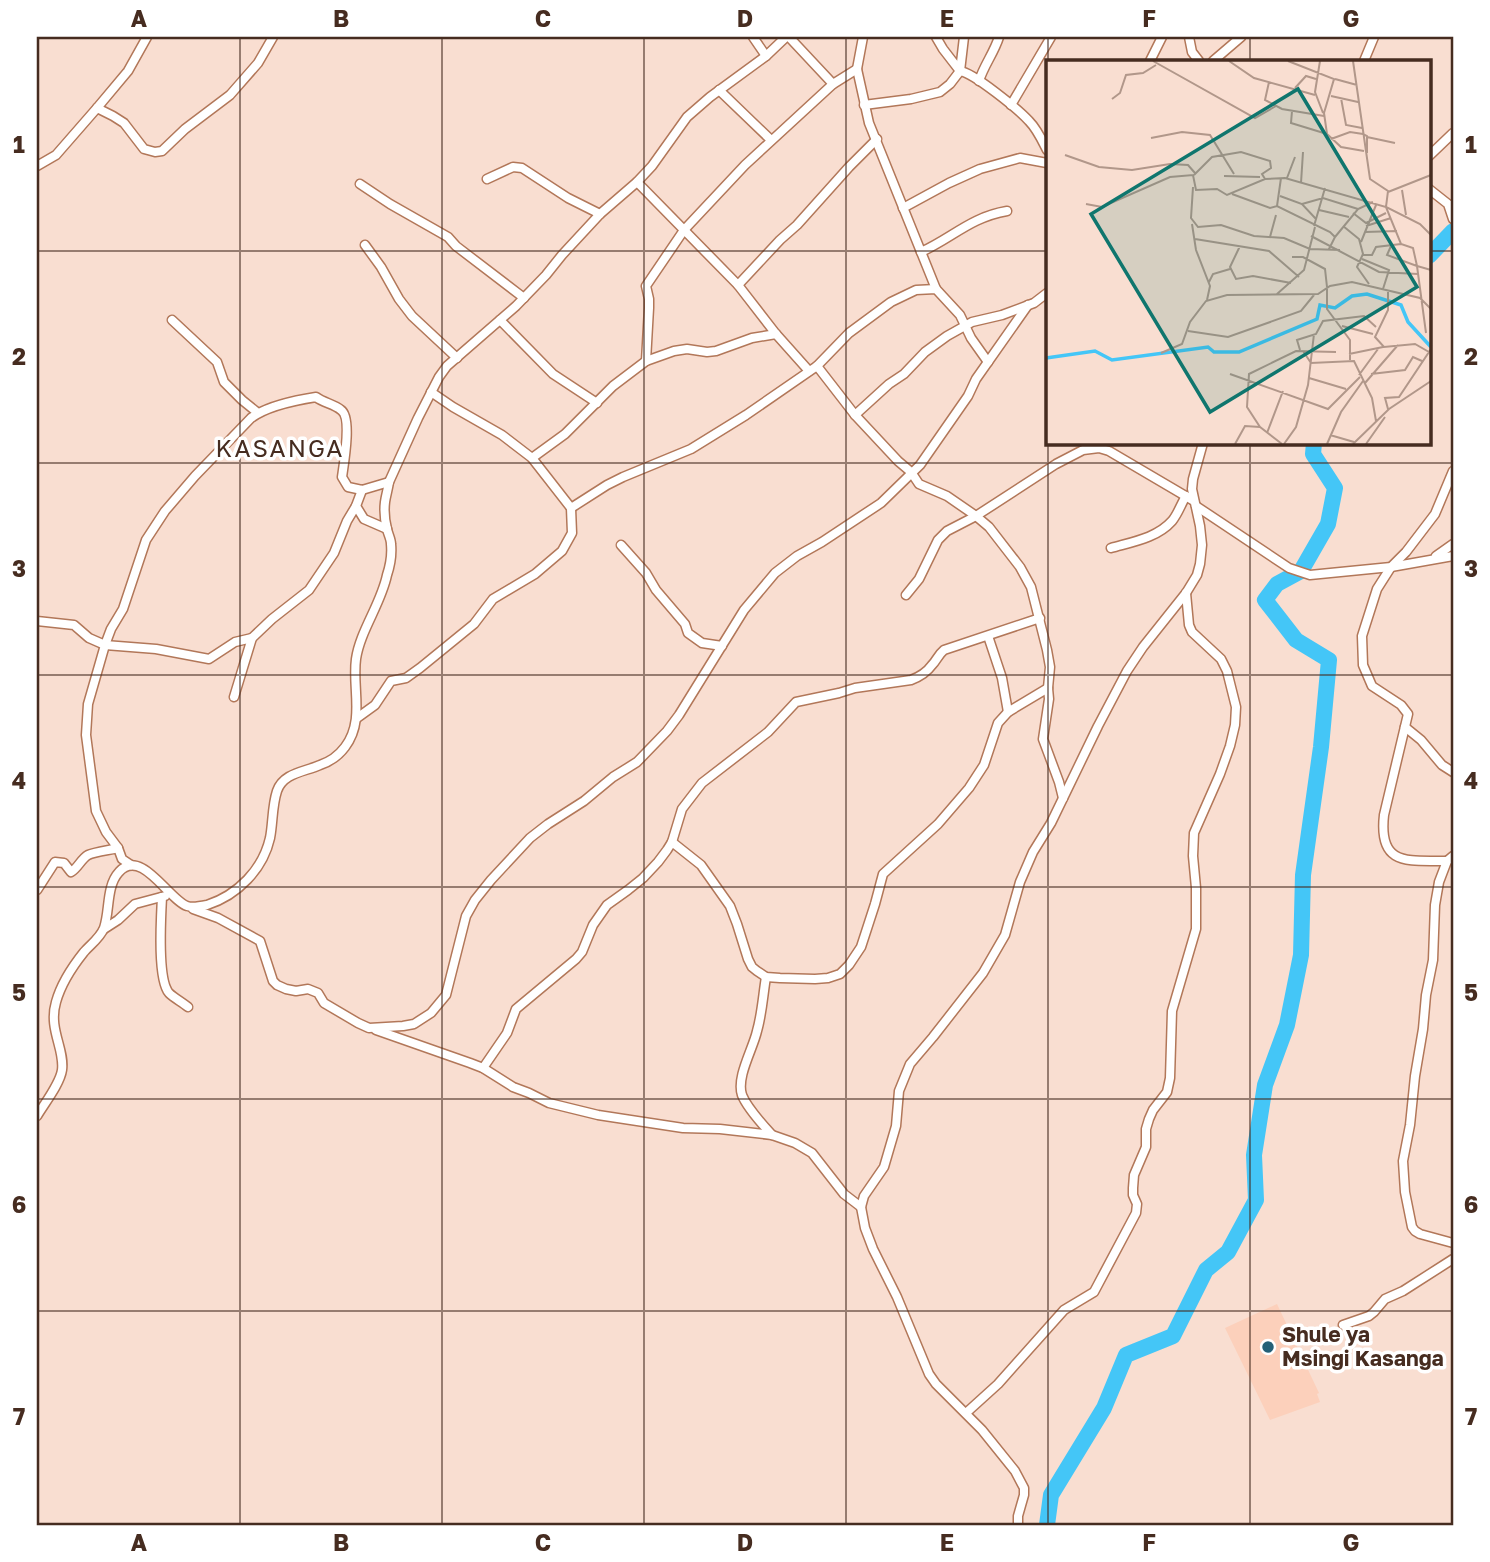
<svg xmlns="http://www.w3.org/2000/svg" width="1490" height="1562" viewBox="0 0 1490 1562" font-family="'Golos Text',sans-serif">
	<rect width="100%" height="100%" fill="#f9ded1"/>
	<path fill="#fcd0bb" d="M1277 1304 1319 1393 1317 1394 1320 1402 1270 1420 1225 1328Z"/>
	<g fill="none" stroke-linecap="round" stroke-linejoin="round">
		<g stroke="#44c6f7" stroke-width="16">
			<path d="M1429 256 1453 231"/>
			<path d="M1047 1525 1051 1495 1104 1408 1126 1355 1173 1336 1206 1270 1228 1252 1256 1200 1254 1155 1265 1085 1287 1025 1301 955 1303 875 1321 747 1329 660 1296 640 1265 600 1277 584 1301 571 1328 524 1335 488 1313 454 1314 443"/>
		</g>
		<defs>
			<g id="minor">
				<path d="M753 37 766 56"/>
				<path d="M789 37 833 84"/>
				<path d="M863 37 857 69 869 123 936 289"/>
				<path d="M936 37 943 49 960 71C974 73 1019 110 1029 121 1037 129 1042 140 1047 150"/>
				<path d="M1189 37 1192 52 1199 61"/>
				<path d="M1150 61 1162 37"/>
				<path d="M1213 61 1241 37"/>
				<path d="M1364 61 1374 37"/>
				<path d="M979 81C984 65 994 53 999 37"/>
				<path d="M719 90 771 140"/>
				<path d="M864 105 911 99 940 92 950 84 960 71 964 37"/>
				<path d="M1011 105 1051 37"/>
				<path d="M97 108 113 116 124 123 144 149 155 152 162 151 185 129 230 95 258 63 273 37"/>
				<path d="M1429 156 1453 133"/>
				<path d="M37 166 56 155 97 108 128 71 147 37"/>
				<path d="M487 179 513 167 522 168 568 198 600 214"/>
				<path d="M637 182 738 285 776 334 809 371"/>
				<path d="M360 184 390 204 448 237 456 246 524 298"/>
				<path d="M1429 189 1448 204 1453 219"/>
				<path d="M903 208 949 183 980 169 1020 158 1047 163"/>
				<path d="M365 245 381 267 399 299 412 316 457 358"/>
				<path d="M921 252C952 238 971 217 1007 211"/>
				<path d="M738 285 780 240 797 225 849 167 877 139"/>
				<path d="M172 320 217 362 224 382 242 400 258 413"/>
				<path d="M500 320 553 374 597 403"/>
				<path d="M646 361 649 308V299L646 286 684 230 745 165 833 84 857 69"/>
				<path d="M817 366 855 415 898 461 911 472 919 484 947 496 976 516 989 527 1020 567 1031 587 1047 650 1050 667 1048 688 1049 699 1043 739 1059 782 1063 798"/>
				<path d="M855 415 889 384 904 374 925 352 947 336 972 322 1002 315 1034 303 1047 293"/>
				<path d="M532 458 565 434 613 386 646 361 674 351 687 349 707 352 716 351 752 338 776 334"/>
				<path d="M362 490 356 506 364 519 387 529"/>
				<path d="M1196 506 1289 568 1310 575 1391 567 1453 556"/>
				<path d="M571 508 607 485 623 477 691 449 746 415 817 366 849 333 891 302 916 290 936 289 960 315 971 338 988 362"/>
				<path d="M621 545 646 573 656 590 685 624 688 633 702 643 722 646"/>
				<path d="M1111 548C1132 542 1157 538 1172 521 1178 514 1181 504 1186 496"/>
				<path d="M1436 556 1453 544"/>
				<path d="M906 595 919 579 938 540 947 531 976 516 1056 464 1083 450 1099 448 1109 451 1194 501"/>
				<path d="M37 621 74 625 89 638 105 645 156 649 209 659 235 642 252 638"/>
				<path d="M988 636 1002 678 1008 712"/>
				<path d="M234 697 252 638 272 619 309 590 334 553 347 521 356 506"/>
				<path d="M357 718 375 705 391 681 406 678 420 668 474 624 493 599 535 574 562 551 572 533 571 508 532 458 502 435 453 407 431 392"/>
				<path d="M1405 727 1421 740 1442 765 1453 772"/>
				<path d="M672 842 701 865 730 906 737 924 748 959 752 967 757 971 766 977 780 978 815 979 828 978 840 974 849 965 861 947 875 904 883 874 938 824 969 788 984 765 998 723 1008 712 1048 688"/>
				<path d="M1453 856 1447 861 1439 882 1435 905 1433 960 1426 995 1423 1029 1415 1076 1410 1125 1403 1161 1405 1192 1412 1227 1415 1231 1420 1234 1453 1243"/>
				<path d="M1447 861C1410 860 1378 868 1384 815L1408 714 1401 705 1372 686 1363 665 1362 636 1377 589 1391 567 1406 552 1435 514 1453 471"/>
				<path d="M131 865 122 859 118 848 106 832 96 811 86 735 88 704 105 645 111 629 123 609 146 540 165 511 195 476 251 418C267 406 297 400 316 397 324 403 334 404 341 410 352 417 344 463 342 477L348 487 362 490 389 482"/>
				<path d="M37 890 55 862 64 863 71 872C78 868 81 859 88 855 94 852 110 850 118 848"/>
				<path d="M162 897C161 917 157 979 169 993 174 998 182 1002 188 1007"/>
				<path d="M193 909 218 918 260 941 273 981 277 985 286 989 296 991 308 989 318 993 324 1003 358 1023 369 1028 403 1026 414 1024 431 1013 446 995 466 916 475 900 491 880 530 838 548 824 584 801 613 777 637 762 667 731 679 715 744 610 775 573 797 556 822 542 881 503 920 465 968 396 976 379 1028 305"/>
				<path d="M104 929 118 920 135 904 165 896"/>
				<path d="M766 977C763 995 762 1014 757 1031 753 1049 736 1077 742 1095 747 1108 762 1124 772 1135"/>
				<path d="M376 1030 470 1063 483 1068 513 1087 529 1093 549 1103 598 1115 683 1128 720 1129 772 1135 795 1143 812 1153 844 1194 861 1207"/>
				<path d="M483 1068 507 1033 516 1009 576 959 582 952 593 925 607 905 628 890 643 878 658 862 667 850 672 842 682 809 702 783 768 732 796 702 839 693 855 688 911 680C919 677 927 672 932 665 937 660 938 655 944 650L1040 618"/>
				<path d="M37 1116C44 1104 60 1084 62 1070 65 1049 48 1029 56 1002 61 984 72 967 84 952 91 944 100 938 104 928 110 911 106 886 119 872 141 847 169 900 187 906 192 908 202 906 207 905 238 895 263 869 270 838 273 823 272 806 277 791 283 773 304 772 320 765 329 762 339 755 345 747 365 721 352 688 356 659 360 631 381 604 387 575 390 566 392 554 391 544 391 539 388 534 387 529 385 521 384 510 385 502 386 495 388 489 389 482L418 418 439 377 447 366 516 306 546 275 562 255 600 214 637 182 652 166 687 117 710 97 766 56 786 37"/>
				<path d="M1343 1325 1369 1316 1374 1312 1385 1299 1403 1291 1453 1259"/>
				<path d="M966 1413 998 1384 1064 1310 1094 1292 1136 1213 1137 1204 1133 1195V1188L1134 1175 1146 1147V1129L1149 1119 1153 1110 1167 1092 1170 1078 1172 1011 1196 929V888L1193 856 1194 833 1220 774 1230 746 1235 725 1236 707 1227 671 1221 659 1192 632 1189 625 1186 593"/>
				<path d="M1018 1525V1516L1024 1495V1488L1015 1471 982 1430 936 1384 929 1374 897 1297 873 1249 865 1228 861 1207 864 1196 884 1167 896 1126 899 1091 910 1064 933 1037 983 973 1005 935 1020 882 1033 852 1051 823 1098 726 1127 671 1143 647 1186 593 1197 575 1200 564 1202 545 1200 526 1192 489 1193 479 1203 443"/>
			</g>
		</defs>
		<use href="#minor" stroke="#b27759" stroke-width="11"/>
		<use href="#minor" stroke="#fff" stroke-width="8"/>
	</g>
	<path fill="none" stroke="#462c20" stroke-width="2" stroke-opacity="0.55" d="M240 37V1525M442 37V1525M644 37V1525M846 37V1525M1048 37V61M1250 37V61M37 251H1047M1429 251H1453M1048 443V1525M1250 443V1525M37 463H1453M37 675H1453M37 887H1453M37 1099H1453M37 1311H1453"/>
	<circle fill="#246077" stroke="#fff" stroke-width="2.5" cx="1268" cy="1347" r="7"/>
	<g text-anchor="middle" stroke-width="7" stroke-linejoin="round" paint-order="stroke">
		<g font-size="21" font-weight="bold" fill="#462c20" stroke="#fff" text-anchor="start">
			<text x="1282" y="1342">Shule ya<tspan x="1282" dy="24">Msingi Kasanga</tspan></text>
		</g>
		<g font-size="24" letter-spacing="2" fill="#462c20" stroke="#fff">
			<text x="280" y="457">KASANGA</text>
		</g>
	</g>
	<g transform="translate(1046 60)">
		<rect width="385" height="385" fill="#f9ded1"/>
		<path fill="none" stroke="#44c6f7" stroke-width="3.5" d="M0 298 49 291 66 300 162 287 168 292H193L271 259 274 245 289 248 306 236 321 234 355 245 362 262 385 287"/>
		<path fill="none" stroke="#b1978a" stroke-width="2" d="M107 1 209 58 230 46M183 1 208 18 269 35M242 1 288 19 278 53 281 74 295 87 318 91M274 1 269 32 277 53M307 1 324 119 342 131 340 147 374 164 385 175M289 19 311 25M223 22 219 40 236 49 278 56M249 28 260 16 270 19M285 36 312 42M295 38 300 65 316 68M66 39 74 33 80 15 97 13 110 5M246 51 245 63 281 74M321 77 349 83M105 78 136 72 164 75 188 114M285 79 304 72 317 74 321 76V93M19 95 53 107 86 110 124 104 142 105 149 113M148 115 166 97 195 92 224 101 225 108 216 114 219 119M178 116 214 117M241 118 249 97M255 123 257 92M147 127 145 158 152 167 175 165 208 176 238 178 264 189 294 190M356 130 360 155M342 132 385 115M186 134 224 148 231 146 284 172 289 177 283 189M234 136 256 144 270 159M40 144 56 147 124 117 147 115 150 130 171 129 181 135 219 119 239 118 340 147 355 184 367 188 371 206 385 210M256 144 277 138 312 149M231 146 235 118M273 150 303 157M307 153 320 163 340 153M146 164 150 190 164 226 161 240M268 166 279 128M297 166 313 179 317 194 311 207 323 224M320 166 345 158M319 172 351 171M265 176 333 212 372 214M224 177 230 155M289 177 312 149 327 142M149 179 223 191 253 217M315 182 330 145M194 186 184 207 190 219 207 216 245 223M345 186 341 195 371 206 380 273M317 195H326L330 187 355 184M246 197H257L279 209 281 227M316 199 343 210 337 229M163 222 167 214 184 209M281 229V249L304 280V300M342 230V250L329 277 338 287 369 284 383 292M231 234 258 210 269 167M296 266 327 274M142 271 182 277 255 251 268 235M254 290 251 280 270 274 277 261 318 256 330 267M257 291 265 303 308 301 326 338 330 361M115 293 136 284 144 262 160 241 181 235 272 234 284 226 306 222 374 238 385 249M303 294 337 287M184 314 282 349 314 317M325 314 359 310 367 297 376 301M313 315 332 289M263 318 300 329M319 323 352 285M342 349 339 338 353 337 385 289M214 367 201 347 203 314 250 291 290 292M221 373 237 331M284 375 308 382M189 384 199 366 214 367 236 384M238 384 250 367 262 325 268 274M281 384 295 352 317 321M307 384 343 349 385 321M320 384 339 357"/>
		<path fill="#0f766e" fill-opacity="0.15" stroke="#0f766e" stroke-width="3.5" d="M252 29 371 227 164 352 45 154Z"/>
		<rect width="385" height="385" fill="none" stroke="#462c20" stroke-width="3.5"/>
	</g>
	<rect width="1490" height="1562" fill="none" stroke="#ffffff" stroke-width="77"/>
	<rect x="38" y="38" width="1414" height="1486" fill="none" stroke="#462c20" stroke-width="2.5"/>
	<g font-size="23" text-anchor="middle" font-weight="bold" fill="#462c20">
		<text x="139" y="27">A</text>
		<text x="341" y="27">B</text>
		<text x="543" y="27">C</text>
		<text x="745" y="27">D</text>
		<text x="947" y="27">E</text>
		<text x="1149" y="27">F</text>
		<text x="1351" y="27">G</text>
		<text x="19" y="153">1</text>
		<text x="1471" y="153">1</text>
		<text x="19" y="365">2</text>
		<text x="1471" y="365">2</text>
		<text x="19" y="577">3</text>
		<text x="1471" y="577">3</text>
		<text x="19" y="789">4</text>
		<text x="1471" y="789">4</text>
		<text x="19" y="1001">5</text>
		<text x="1471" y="1001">5</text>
		<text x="19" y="1213">6</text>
		<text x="1471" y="1213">6</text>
		<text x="19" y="1425">7</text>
		<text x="1471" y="1425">7</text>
		<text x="139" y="1551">A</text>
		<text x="341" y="1551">B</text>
		<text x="543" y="1551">C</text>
		<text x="745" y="1551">D</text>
		<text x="947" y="1551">E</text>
		<text x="1149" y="1551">F</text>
		<text x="1351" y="1551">G</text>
	</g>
</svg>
